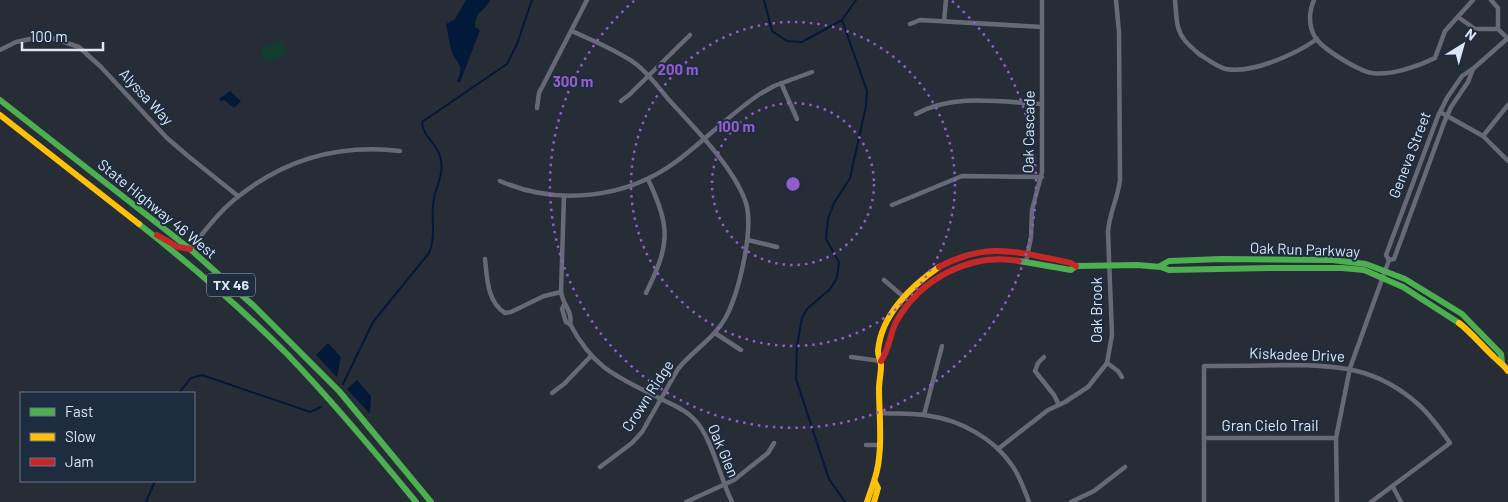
<svg xmlns="http://www.w3.org/2000/svg" width="1508" height="502" viewBox="0 0 1508 502" font-family="Barlow,sans-serif">
	<rect width="100%" height="100%" fill="#262d37"/>
	<path fill="#133d2e" d="M282 40 288 53 266 63 260 49Z"/>
	<g fill="#031939">
		<path d="M466 0H490C483 14 476 9 475 27L480 30 461 80 459 83 457 81C465 64 457 65 452 52 449 43 448 33 446 24L455 19Z"/>
		<path d="M230 91 241 101 234 108 224 100 221 101 219 99Z"/>
		<path d="M328 343 341 357 337 377 316 355Z"/>
		<path d="M357 380 371 396 370 414 347 389Z"/>
	</g>
	<g fill="none" stroke-linecap="round" stroke-linejoin="round">
		<g stroke="#031939" stroke-width="2">
			<path d="M764 0 772 31 787 41 802 42 842 20 856 0"/>
			<path d="M842 20 867 91 866 106 850 178 834 203 828 219 826 239 839 262 837 278 830 289 807 309 802 318 797 346 796 379 829 479 845 502"/>
			<path d="M343 384 373 322 429 253C437 236 430 216 434 198 437 184 445 172 440 156 436 143 423 136 422 122L507 64 517 44 532 0"/>
			<path d="M179 393 191 378 202 375 310 412 321 407"/>
			<path d="M146 502 155 481"/>
		</g>
		<g stroke="#676976" stroke-width="4.5">
			<path d="M1175 0C1176 9 1176 19 1178 27 1181 39 1190 46 1199 54 1207 59 1217 67 1226 69 1252 74 1296 54 1317 39"/>
			<path d="M1314 0C1309 11 1308 25 1315 37 1322 49 1359 71 1372 73 1390 76 1419 66 1435 58L1445 31 1473 0"/>
			<path d="M1491 0 1498 8V29"/>
			<path d="M1458 17 1475 29H1498L1507 38"/>
			<path d="M944 21 946 0"/>
			<path d="M910 24 920 20 1042 27"/>
			<path d="M572 31C593 41 617 50 636 64 649 74 659 88 669 100 694 127 735 169 746 203 754 230 739 292 726 317 714 339 693 350 678 369L642 432 632 443 600 467"/>
			<path d="M0 50 16 42 40 37 52 38 79 47 101 67 167 138 188 156 238 196"/>
			<path d="M781 83 797 119"/>
			<path d="M621 101 629 95 690 35"/>
			<path d="M537 108 539 93 587 0"/>
			<path d="M1440 112 1483 136 1508 161"/>
			<path d="M916 114C954 93 1000 102 1042 104"/>
			<path d="M1483 136 1508 105"/>
			<path d="M500 181C557 206 626 199 677 161 705 140 730 114 760 94L774 86 812 72"/>
			<path d="M564 196 561 292C563 305 573 312 570 324"/>
			<path d="M892 205 962 176 1042 177"/>
			<path d="M748 240 777 247"/>
			<path d="M190 249C205 231 220 210 239 196 287 158 340 144 400 151"/>
			<path d="M485 259C487 277 487 302 505 313L511 312 544 296 561 292"/>
			<path d="M1389 260 1394 259 1444 123 1451 107 1468 82 1473 69"/>
			<path d="M1026 262 1031 237 1032 210 1042 172V0"/>
			<path d="M884 280 905 298"/>
			<path d="M646 293C670 244 671 229 648 179"/>
			<path d="M564 305 562 309 566 322 570 324C594 369 616 376 659 398 671 404 685 409 694 419 712 437 720 478 732 502"/>
			<path d="M715 333 741 350"/>
			<path d="M851 357 881 361"/>
			<path d="M1044 357 1038 363 1035 371 1054 395 1059 405"/>
			<path d="M1107 363 1118 371 1122 377"/>
			<path d="M552 393 564 384 591 356"/>
			<path d="M880 413C897 414 914 413 930 416 960 420 994 439 1011 464 1020 476 1024 489 1029 502"/>
			<path d="M924 415 942 346"/>
			<path d="M1204 438H1336"/>
			<path d="M866 445H881"/>
			<path d="M998 449 1048 410 1065 402 1088 387 1107 363 1112 335 1108 232C1109 214 1118 198 1120 180L1119 32 1116 0"/>
			<path d="M1393 487 1401 502"/>
			<path d="M686 502 734 480 768 453 774 443"/>
			<path d="M1071 502 1094 491 1125 467"/>
			<path d="M1204 502V366C1231 366 1257 366 1284 365 1337 365 1377 367 1419 405 1431 416 1441 430 1450 443L1371 502"/>
			<path d="M1337 502 1336 438 1350 368 1389 260 1386 255 1438 116 1447 98 1462 76 1474 68 1508 38"/>
		</g>
		<g stroke="#4caf50" stroke-width="6">
			<path d="M0 100 190 249 255 307 339 391 431 502"/>
			<path d="M139 224C191 265 241 308 288 355 333 402 375 452 416 502"/>
			<path d="M1019 261 1071 270 1076 266 1137 265 1161 267 1169 270 1270 268H1342L1364 270 1403 287 1459 323"/>
			<path d="M1160 266 1169 261 1221 259 1332 260 1366 264 1405 279 1462 314 1501 354 1502 363"/>
		</g>
		<g stroke="#ffc107" stroke-width="6">
			<path d="M0 115 139 224"/>
			<path d="M1459 323C1472 333 1482 346 1494 357 1499 362 1504 365 1508 371"/>
			<path d="M867 502C872 487 878 474 879 458 882 435 879 412 879 389 879 381 881 374 881 366 881 360 878 357 878 351 881 315 911 286 939 267"/>
			<path d="M874 502 878 488 875 482"/>
		</g>
		<g stroke="#c62828" stroke-width="6">
			<path d="M157 235 178 247 190 249"/>
			<path d="M939 267C989 240 1020 253 1071 263L1076 266"/>
			<path d="M881 361C889 350 890 334 896 322 920 279 970 252 1019 261"/>
		</g>
	</g>
	<g fill="none" stroke="#945bcc" stroke-width="2.5" stroke-dasharray="2.5 5">
		<circle cx="793" cy="184" r="81"/>
		<circle cx="793" cy="184" r="162"/>
		<path d="M952 1A243 243 0 1 1 634 1"/>
	</g>
	<g text-anchor="middle" stroke-width="4" stroke-linejoin="round" paint-order="stroke">
		<rect fill="#1e2c3f" stroke="#a4afbe" stroke-width="1" x="207" y="273.5" width="48" height="23" rx="4"/>
		<g font-size="14" font-weight="bold" fill="#dde7f4">
			<text x="231" y="290">TX 46</text>
		</g>
		<g font-size="15" fill="#dde7f4" stroke="#1e2c3f">
			<text transform="translate(146 97) rotate(47)" y="5">Alyssa Way</text>
			<text transform="translate(1029 132) rotate(-89)" y="5">Oak Cascade</text>
			<text transform="translate(1410 155) rotate(-69)" y="5">Geneva Street</text>
			<text transform="translate(157 209) rotate(39)" y="5">State Highway 46 West</text>
			<text transform="translate(1305 250) rotate(2)" y="5">Oak Run Parkway</text>
			<text transform="translate(1097 310) rotate(-90)" y="5">Oak Brook</text>
			<text transform="translate(1297 355) rotate(2)" y="5">Kiskadee Drive</text>
			<text transform="translate(648 396) rotate(-57)" y="5">Crown Ridge</text>
			<text x="1270" y="431">Gran Cielo Trail</text>
			<text transform="translate(723 451) rotate(67)" y="5">Oak Glen</text>
		</g>
	</g>
	<circle cx="793" cy="184" r="8" fill="#945bcc" stroke="#1e2c3f" stroke-width="2.5"/>
	<g font-size="15" text-anchor="middle" font-weight="bold" fill="#945bcc" stroke="#1e2c3f" stroke-width="4" stroke-linejoin="round" paint-order="stroke">
		<text x="678" y="75">200 m</text>
		<text x="573" y="87">300 m</text>
		<text x="736" y="132">100 m</text>
	</g>
	<rect x="20" y="392" width="175" height="90" fill="#1e2c3f" stroke="#6a7787"/>
	<rect x="30" y="408" width="25" height="8" fill="#4caf50" stroke="#6a7787"/>
	<text x="65" y="417" font-size="15" fill="#dde7f4">Fast</text>
	<rect x="30" y="433" width="25" height="8" fill="#ffc107" stroke="#6a7787"/>
	<text x="65" y="442" font-size="15" fill="#dde7f4">Slow</text>
	<rect x="30" y="458" width="25" height="8" fill="#c62828" stroke="#6a7787"/>
	<text x="65" y="467" font-size="15" fill="#dde7f4">Jam</text>
	<g transform="translate(1463 45) rotate(37)" stroke="#1e2c3f" stroke-width="4" paint-order="stroke">
	<path d="M0-4L9 19L0 12L-9 19Z" fill="#dde7f4"/>
	<text y="-8" font-size="14" font-weight="bold" text-anchor="middle" fill="#dde7f4">N</text>
	</g>
	<path d="M22 42v8h81v-8" fill="none" stroke="#dde7f4" stroke-width="2.5"/>
	<text x="30" y="42" font-size="15" fill="#dde7f4" stroke="#1e2c3f" stroke-width="4" paint-order="stroke">100 m</text>
</svg>
